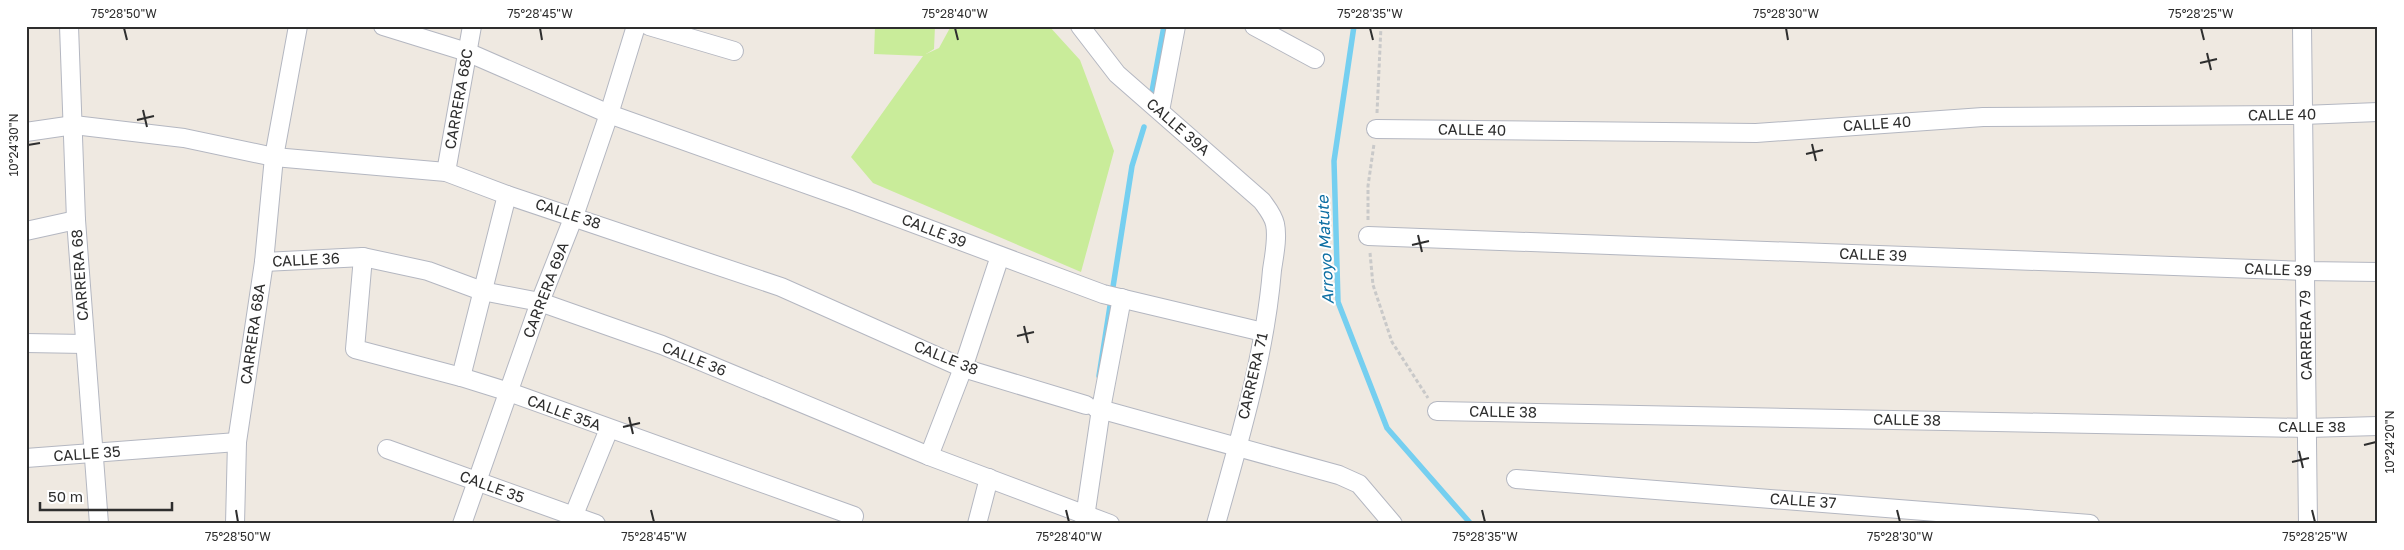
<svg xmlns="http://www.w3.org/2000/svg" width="2404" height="550" viewBox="0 0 2404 550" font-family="'Golos Text',sans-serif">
	<rect width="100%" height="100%" fill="#efe9e1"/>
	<path fill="#c9ec9a" d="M875 26H935L934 49 926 54 939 48 951 26H1049L1080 60 1114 151 1081 272 873 183 851 157 923 56 874 54Z"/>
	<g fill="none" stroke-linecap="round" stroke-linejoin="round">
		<g stroke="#75cff0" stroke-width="5.5">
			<path d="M1354 26 1334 161 1338 302 1387 428 1471 524"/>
			<path d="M1151 97 1164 26"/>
			<path d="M1099 376 1132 166 1144 127"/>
		</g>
		<defs>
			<g id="minor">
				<path d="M69 26 76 220 99 524"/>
				<path d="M383 26 467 52 609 114 851 200 1103 294 1263 332"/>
				<path d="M649 26 734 51"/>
				<path d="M1080 26 1117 74 1262 201C1267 208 1273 215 1275 224 1278 238 1274 256 1272 270 1265 356 1239 441 1216 524"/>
				<path d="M1254 26 1315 59"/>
				<path d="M2302 26 2308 524"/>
				<path d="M1160 111 1176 26"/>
				<path d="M1376 129 1756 133 1983 117 2303 115 2378 112"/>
				<path d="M26 132 74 125 184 138 274 157 446 172 507 195 781 287 963 368 1086 405"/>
				<path d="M446 172 472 26"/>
				<path d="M26 231 76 220"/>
				<path d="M1368 236 2305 271 2378 272"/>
				<path d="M363 257 355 349 461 377 509 392 854 516 851 524"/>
				<path d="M264 262 363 257 428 271 482 291 540 302 662 345 929 456 1110 524"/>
				<path d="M26 343 85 344"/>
				<path d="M461 377 507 195"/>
				<path d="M1096 408 1339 475 1359 484 1393 524"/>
				<path d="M1437 411 2307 428 2378 426"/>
				<path d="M387 449 596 524"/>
				<path d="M929 456 963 368 1000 256"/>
				<path d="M26 458 237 442"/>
				<path d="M1516 479 2090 524"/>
				<path d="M573 517 609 429"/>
				<path d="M235 524 237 442 264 262 274 157 298 26"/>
				<path d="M462 524 540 302 574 216 609 114 636 26"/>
				<path d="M977 524 989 478"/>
				<path d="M1084 524 1101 409 1122 298"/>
			</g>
		</defs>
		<use href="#minor" stroke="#b4b7c1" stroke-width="20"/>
		<g stroke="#c9c9c9" stroke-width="3" stroke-dasharray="4 2.5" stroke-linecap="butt">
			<path d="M1377 113 1381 26"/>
			<path d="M1368 220V186L1374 144"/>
			<path d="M1370 253 1373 285 1392 342 1428 398"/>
		</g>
		<use href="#minor" stroke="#fff" stroke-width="18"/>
	</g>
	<path fill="none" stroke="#2e2e2e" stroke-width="2" d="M124 28 127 40M540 28 542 40M955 28 958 40M1370 28 1373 40M1786 28 1788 40M2201 28 2204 40M2207 53 2211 70M2200 63 2217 59M143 110 147 127M137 120 154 116M1812 144 1816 161M28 145 40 143M1806 154 1823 150M1418 235 1422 252M1412 245 1429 241M1024 326 1028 343M1017 336 1034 332M629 417 633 434M623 427 640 423M2364 445 2376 442M2299 451 2303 468M2292 462 2309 458M236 510 238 522M651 510 654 522M1066 510 1069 522M1482 510 1485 522M1897 510 1900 522M2312 510 2315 522"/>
	<g text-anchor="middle" stroke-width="4" stroke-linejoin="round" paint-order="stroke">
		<g font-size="15" fill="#2e2e2e" stroke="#fff">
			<text transform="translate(459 99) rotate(-80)" y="5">CARRERA 68C</text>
			<text transform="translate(2282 115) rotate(-1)" y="5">CALLE 40</text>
			<text transform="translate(1877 124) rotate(-4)" y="5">CALLE 40</text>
			<text transform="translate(1178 127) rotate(41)" y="5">CALLE 39A</text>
			<text transform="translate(1472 130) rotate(1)" y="5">CALLE 40</text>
			<text transform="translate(568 214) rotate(18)" y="5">CALLE 38</text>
			<text transform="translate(934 231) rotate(21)" y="5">CALLE 39</text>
			<text transform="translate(1873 255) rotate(2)" y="5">CALLE 39</text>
			<text transform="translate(306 260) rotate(-3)" y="5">CALLE 36</text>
			<text transform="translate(2278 270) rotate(2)" y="5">CALLE 39</text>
			<text transform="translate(80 275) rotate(-94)" y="5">CARRERA 68</text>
			<text transform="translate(546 290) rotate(-69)" y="5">CARRERA 69A</text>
			<text transform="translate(253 334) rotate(-82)" y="5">CARRERA 68A</text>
			<text transform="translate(2306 335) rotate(-91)" y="5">CARRERA 79</text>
			<text transform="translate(946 358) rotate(22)" y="5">CALLE 38</text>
			<text transform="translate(694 359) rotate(22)" y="5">CALLE 36</text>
			<text transform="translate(1253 376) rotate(-77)" y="5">CARRERA 71</text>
			<text transform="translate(1503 412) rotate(1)" y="5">CALLE 38</text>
			<text transform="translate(564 413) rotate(20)" y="5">CALLE 35A</text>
			<text transform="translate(1907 420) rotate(1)" y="5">CALLE 38</text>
			<text x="2312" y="432">CALLE 38</text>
			<text transform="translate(87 454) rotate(-4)" y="5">CALLE 35</text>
			<text transform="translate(492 487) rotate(20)" y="5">CALLE 35</text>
			<text transform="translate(1803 501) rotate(4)" y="5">CALLE 37</text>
		</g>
		<g font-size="16" font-style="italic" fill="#0d6fa3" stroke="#fff">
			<text transform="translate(1325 250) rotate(-93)" y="6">Arroyo Matute</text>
		</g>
	</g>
	<rect width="2404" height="550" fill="none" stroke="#ffffff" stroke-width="55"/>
	<path d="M40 502v8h132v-8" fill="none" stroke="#2e2e2e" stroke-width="2.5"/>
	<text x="48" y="502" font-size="15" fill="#2e2e2e" stroke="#ffffff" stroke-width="4" paint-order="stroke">50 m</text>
	<rect x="28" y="28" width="2348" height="494" fill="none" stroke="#2e2e2e" stroke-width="2"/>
	<g font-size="12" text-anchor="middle" fill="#2e2e2e">
		<text x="124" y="18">75°28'50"W</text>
		<text x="540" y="18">75°28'45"W</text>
		<text x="955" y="18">75°28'40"W</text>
		<text x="1370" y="18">75°28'35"W</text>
		<text x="1786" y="18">75°28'30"W</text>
		<text x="2201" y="18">75°28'25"W</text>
		<text transform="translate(14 145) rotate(-90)" y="4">10°24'30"N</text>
		<text transform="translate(2390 442) rotate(-90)" y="4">10°24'20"N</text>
		<text x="238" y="541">75°28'50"W</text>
		<text x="654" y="541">75°28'45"W</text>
		<text x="1069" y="541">75°28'40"W</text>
		<text x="1485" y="541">75°28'35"W</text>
		<text x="1900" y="541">75°28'30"W</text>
		<text x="2315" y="541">75°28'25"W</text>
	</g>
</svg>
